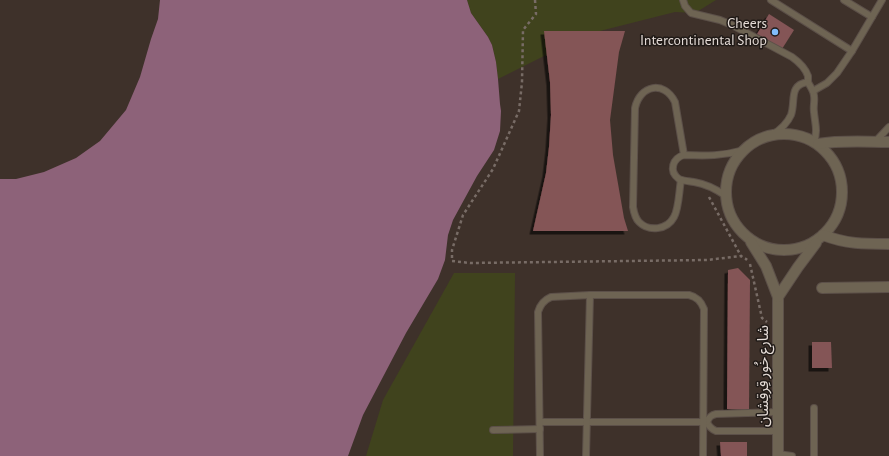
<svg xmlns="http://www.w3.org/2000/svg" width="889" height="456" viewBox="0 0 889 456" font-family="'Alegreya Sans','Noto Sans Arabic',sans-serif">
	<defs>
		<filter id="shadow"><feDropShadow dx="-3.5" dy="3.5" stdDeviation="0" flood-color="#0009"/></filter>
	</defs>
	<rect width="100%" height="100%" fill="#3e312a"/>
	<g fill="#40431d">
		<path d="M467 0H716L695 13 675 12 588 34 498 79 496 62 492 45 488 37 471 13Z"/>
		<path d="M454 273H515L513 456H366L383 400Z"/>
	</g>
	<path fill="#8d6279" d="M160 0H467L471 13 488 37 492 45 496 62 498 79 500 104 501 111 500 131 494 150 477 176 453 220 448 235 445 260 438 279 406 333 363 415 348 456H0V179H16L44 172 76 158 100 141 126 110 140 77 151 39 158 19Z"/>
	<g fill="#845456" filter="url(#shadow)">
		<path d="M769 14 794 30 782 49 757 34Z"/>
		<path d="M544 31H625L619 52 610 120 613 155 624 218 628 231H533L546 173 549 147 551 115 550 82Z"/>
		<path d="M738 268 750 280 749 410 727 409 728 270Z"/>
		<path d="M812 342H831L832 368H812Z"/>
		<path d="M720 442H747V456H721Z"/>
	</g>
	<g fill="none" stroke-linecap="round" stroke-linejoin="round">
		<defs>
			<g id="lane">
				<path d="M683 0 685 6 691 13 695 14 720 20 732 25 792 57C799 62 805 67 808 76 808 78 808 80 808 82 810 87 814 90 814 96 815 101 813 106 814 112 815 124 818 130 814 142"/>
				<path d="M771 0 852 51"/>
				<path d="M844 0 872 17"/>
				<path d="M813 91 827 83 837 73 852 51 882 0"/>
				<path d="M772 135C780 130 787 124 791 115 796 101 788 85 808 82"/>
				<path d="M875 142 889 127"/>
				<path d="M681 180C679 191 679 208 674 217 667 230 649 232 639 222 635 218 634 213 633 207L635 108C640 85 664 80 675 102L684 155"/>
				<path d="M726 196C716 189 706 184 694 182 689 181 683 181 679 179 668 171 673 158 684 155 706 156 723 156 744 150"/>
				<path d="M814 408V456"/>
				<path d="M540 422H706"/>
				<path d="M707 422C709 427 711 429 716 431H778"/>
				<path d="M707 422C709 417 711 415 716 414L778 412"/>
				<path d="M493 430 540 429"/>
				<path d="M778 454 792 456"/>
				<path d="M540 456 538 312C540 305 544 300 551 297L590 295"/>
				<path d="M586 456 590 295H689C697 297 701 301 704 309L703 456"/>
			</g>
			<g id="street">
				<circle cx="784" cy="192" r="58"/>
				<path d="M818 144C841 140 865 142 889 142"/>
				<path d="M823 235C846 244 864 244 889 244"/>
				<path d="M751 242 766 266 778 297V456"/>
				<path d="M822 288 889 287"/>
				<path d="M778 297 798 267 816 243"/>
			</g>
		</defs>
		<use href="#lane" stroke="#5c5049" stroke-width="8"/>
		<use href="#street" stroke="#5c5049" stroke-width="12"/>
		<g stroke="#786c66" stroke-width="2.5" stroke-dasharray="3 3" stroke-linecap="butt">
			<path d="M535 0 536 14 523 30 522 82 519 111 493 169 463 215 452 250V261L470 263 707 260 741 256 746 259 747 260"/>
			<path d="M709 197 741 256"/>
			<path d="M750 264 762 318 767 322"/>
		</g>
		<use href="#lane" stroke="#6e6453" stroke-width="6"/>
		<use href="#street" stroke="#6e6453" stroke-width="10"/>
	</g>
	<circle fill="#81bdfa" stroke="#201a17" stroke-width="1.5" cx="775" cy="32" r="4"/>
	<g text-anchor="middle" stroke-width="3" stroke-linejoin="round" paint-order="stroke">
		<g font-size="15" fill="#e5dcd7" stroke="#201a17" text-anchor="end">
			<text x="767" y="28">Cheers<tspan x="767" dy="17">Intercontinental Shop</tspan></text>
		</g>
		<g font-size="15" fill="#e5dcd7" stroke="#201a17">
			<text transform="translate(763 376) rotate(-90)" y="5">شارع خُور قِرقِشان</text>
		</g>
	</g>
</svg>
